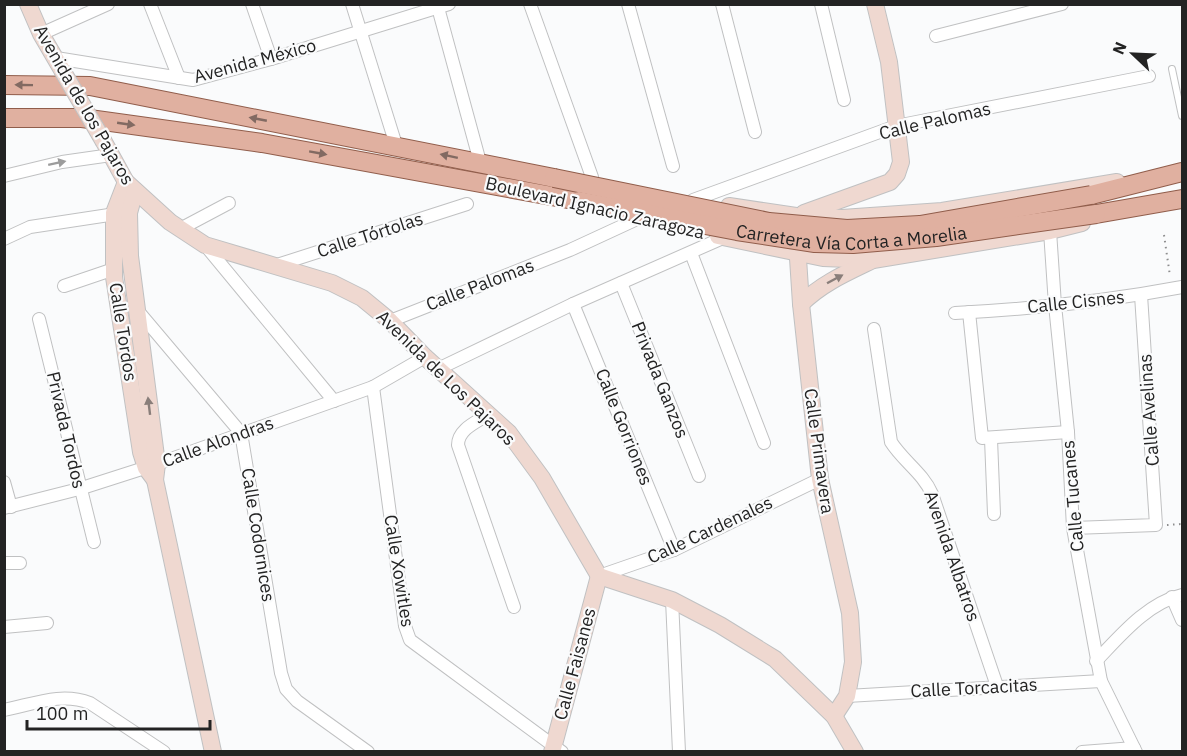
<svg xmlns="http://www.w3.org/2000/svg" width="1187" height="756" viewBox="0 0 1187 756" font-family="'IBM Plex Sans',sans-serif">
	<rect width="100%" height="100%" fill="#fafbfc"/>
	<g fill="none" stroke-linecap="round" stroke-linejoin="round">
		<defs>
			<path id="lane" d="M1172 69 1182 116"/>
			<g id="street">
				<path d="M150 4 179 78"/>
				<path d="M252 4 271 59"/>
				<path d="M352 4 396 145"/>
				<path d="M437 4 480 162"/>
				<path d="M530 4 592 177"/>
				<path d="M628 4 673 166"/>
				<path d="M722 4 755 132"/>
				<path d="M821 4 844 100"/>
				<path d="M41 34 108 4"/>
				<path d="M936 36 1062 4"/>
				<path d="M56 58 193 80 271 59 449 4"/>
				<path d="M4 176 62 162 111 155"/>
				<path d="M693 200 896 126 1149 76"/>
				<path d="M180 229 229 203"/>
				<path d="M1050 231 1055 305 1068 432 1073 528 1101 681 1136 752"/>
				<path d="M4 239 30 227 122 213"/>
				<path d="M205 245 334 401"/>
				<path d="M691 253 764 443"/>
				<path d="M274 266 467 204"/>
				<path d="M621 283 699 476"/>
				<path d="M64 286 114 269"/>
				<path d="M573 304 674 550"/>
				<path d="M138 311 241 433 281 673 286 689 297 701 368 752"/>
				<path d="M969 312 982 438 1068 432"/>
				<path d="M955 313C1031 309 1108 301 1182 287"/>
				<path d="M39 319 94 542"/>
				<path d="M390 321 570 250 635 220"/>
				<path d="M874 329 891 442C903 461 923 473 932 494L997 686"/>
				<path d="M438 369 573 304 725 237"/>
				<path d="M373 387 405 626 410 640 562 752"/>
				<path d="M489 414C477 422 458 429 458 445L514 607"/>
				<path d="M991 439 994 514"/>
				<path d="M4 482 11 507"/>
				<path d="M4 508 79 489 157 464 373 387 425 357"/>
				<path d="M1073 528 1156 525 1141 295"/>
				<path d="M4 563H20"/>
				<path d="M599 576 674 550 820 479"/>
				<path d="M1172 597 1182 620"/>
				<path d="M672 600 679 752"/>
				<path d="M4 627 47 623"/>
				<path d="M1096 661C1120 636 1147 603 1182 595"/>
				<path d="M847 696 1101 681"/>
				<path d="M4 710C34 704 61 692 90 703L164 752"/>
				<path d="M1082 752 1134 748"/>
			</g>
			<g id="secondary">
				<path d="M28 4 41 34 62 70"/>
				<path d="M104 142 126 182 170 222 205 245 332 283 362 298 390 321 425 357 509 433 542 478 599 576 672 600 720 625 775 659 834 716 855 752"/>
				<path d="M126 182 114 213V277L141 452 146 468 155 480"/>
				<path d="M135 191 129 213 130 256 157 464 155 480 213 752"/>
				<path d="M729 206 796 216 842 218 942 211 1117 182"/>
				<path d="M804 213 890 182 897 174 901 162 889 62 875 4"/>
				<path d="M718 236 823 258 873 260 1050 231 1082 223"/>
				<path d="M797 243 801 304 820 479 850 613 853 662 847 696 834 716"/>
				<path d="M801 304C821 284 846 273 871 261"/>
				<path d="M552 752 599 576"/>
			</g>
			<g id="primary">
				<path d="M4 85 90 86 554 178"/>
				<path d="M4 118H82L262 143 579 201"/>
				<path d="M1091 195 1182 172"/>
				<path d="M1096 214 1182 199"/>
			</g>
		</defs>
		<use href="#lane" stroke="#c0c1c2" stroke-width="8"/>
		<use href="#street" stroke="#c0c1c2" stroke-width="14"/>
		<use href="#secondary" stroke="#c0c1c2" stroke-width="18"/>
		<use href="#primary" stroke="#905d4b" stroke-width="20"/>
		<g stroke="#8d8d8e" stroke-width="2" stroke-dasharray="1.5 4.5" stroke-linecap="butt">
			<path d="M1164 235 1170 276"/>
			<path d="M1167 525 1182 524"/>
		</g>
		<use href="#lane" stroke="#fff" stroke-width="6"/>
		<use href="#street" stroke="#fff" stroke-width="12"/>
		<use href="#secondary" stroke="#efd8d0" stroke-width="16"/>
		<use href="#primary" stroke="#e0b0a0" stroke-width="18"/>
		<defs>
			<path id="secondary-bridge" d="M62 70 104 142"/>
			<g id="primary-bridge">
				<path d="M554 178 769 222 847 229 920 225 1091 195"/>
				<path id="s1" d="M579 201 737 231 815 243 853 244 936 237 1096 214"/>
			</g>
		</defs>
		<use href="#secondary-bridge" stroke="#c0c1c2" stroke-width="18" stroke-linecap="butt"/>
		<use href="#primary-bridge" stroke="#905d4b" stroke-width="20" stroke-linecap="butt"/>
		<use href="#secondary-bridge" stroke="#efd8d0" stroke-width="16"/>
		<use href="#primary-bridge" stroke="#e0b0a0" stroke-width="18"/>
	</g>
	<defs><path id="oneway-solid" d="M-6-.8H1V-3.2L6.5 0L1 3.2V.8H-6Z" transform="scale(1.5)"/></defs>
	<g fill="#826a62">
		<use href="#oneway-solid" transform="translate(24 85) rotate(-179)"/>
		<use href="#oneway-solid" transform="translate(258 119) rotate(-169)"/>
		<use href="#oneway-solid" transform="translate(126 124) rotate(8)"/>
		<use href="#oneway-solid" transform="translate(318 153) rotate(10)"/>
		<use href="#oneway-solid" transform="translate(449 156) rotate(-168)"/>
	</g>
	<use fill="#9c9c9c" href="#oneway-solid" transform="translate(57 163) rotate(-12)"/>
	<g fill="#897e7a">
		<use href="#oneway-solid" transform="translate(835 279) rotate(-28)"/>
		<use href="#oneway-solid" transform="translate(149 406) rotate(-97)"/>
	</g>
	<g text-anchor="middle" stroke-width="4.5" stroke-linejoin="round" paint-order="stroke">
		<g font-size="18" fill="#232323" stroke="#fafbfc">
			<text transform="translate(255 61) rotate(-15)" y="6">Avenida México</text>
			<text transform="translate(84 105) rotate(60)" y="6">Avenida de los Pajaros</text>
			<text transform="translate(935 121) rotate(-13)" y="6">Calle Palomas</text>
			<text transform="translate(595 208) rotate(13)" y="6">Boulevard Ignacio Zaragoza</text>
			<text dy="6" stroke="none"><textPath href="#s1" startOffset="276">Carretera Vía Corta a Morelia</textPath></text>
			<text transform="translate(370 235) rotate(-18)" y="6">Calle Tórtolas</text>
			<text transform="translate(480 285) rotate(-21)" y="6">Calle Palomas</text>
			<text transform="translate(1076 302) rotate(-6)" y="6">Calle Cisnes</text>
			<text transform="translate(123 332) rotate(81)" y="6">Calle Tordos</text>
			<text transform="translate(446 378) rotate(44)" y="6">Avenida de Los Pajaros</text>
			<text transform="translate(660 380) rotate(68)" y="6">Privada Ganzos</text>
			<text transform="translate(1149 410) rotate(-94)" y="6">Calle Avelinas</text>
			<text transform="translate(624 427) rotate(68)" y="6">Calle Gorriones</text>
			<text transform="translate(66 430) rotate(77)" y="6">Privada Tordos</text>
			<text transform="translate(218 442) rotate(-20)" y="6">Calle Alondras</text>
			<text transform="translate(819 451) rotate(82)" y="6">Calle Primavera</text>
			<text transform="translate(1073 496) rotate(-95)" y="6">Calle Tucanes</text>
			<text transform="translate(710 530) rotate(-25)" y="6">Calle Cardenales</text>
			<text transform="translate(258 535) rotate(81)" y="6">Calle Codornices</text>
			<text transform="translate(952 556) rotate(71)" y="6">Avenida Albatros</text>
			<text transform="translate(399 571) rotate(81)" y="6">Calle Xowitles</text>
			<text transform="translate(575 664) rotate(-75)" y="6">Calle Faisanes</text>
			<text transform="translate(974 688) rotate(-3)" y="6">Calle Torcacitas</text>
		</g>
	</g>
	<rect width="1187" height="756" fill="none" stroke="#232323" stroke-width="12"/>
	<g transform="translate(1133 54) rotate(293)" stroke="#fafbfc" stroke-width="4.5" paint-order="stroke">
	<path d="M0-4.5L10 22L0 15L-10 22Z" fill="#232323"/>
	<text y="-9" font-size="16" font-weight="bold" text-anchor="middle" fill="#232323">N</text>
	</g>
	<path d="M27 720v9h183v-9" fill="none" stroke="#232323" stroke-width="3"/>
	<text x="36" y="720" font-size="18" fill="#232323" stroke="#fafbfc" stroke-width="4.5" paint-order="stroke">100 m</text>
</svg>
